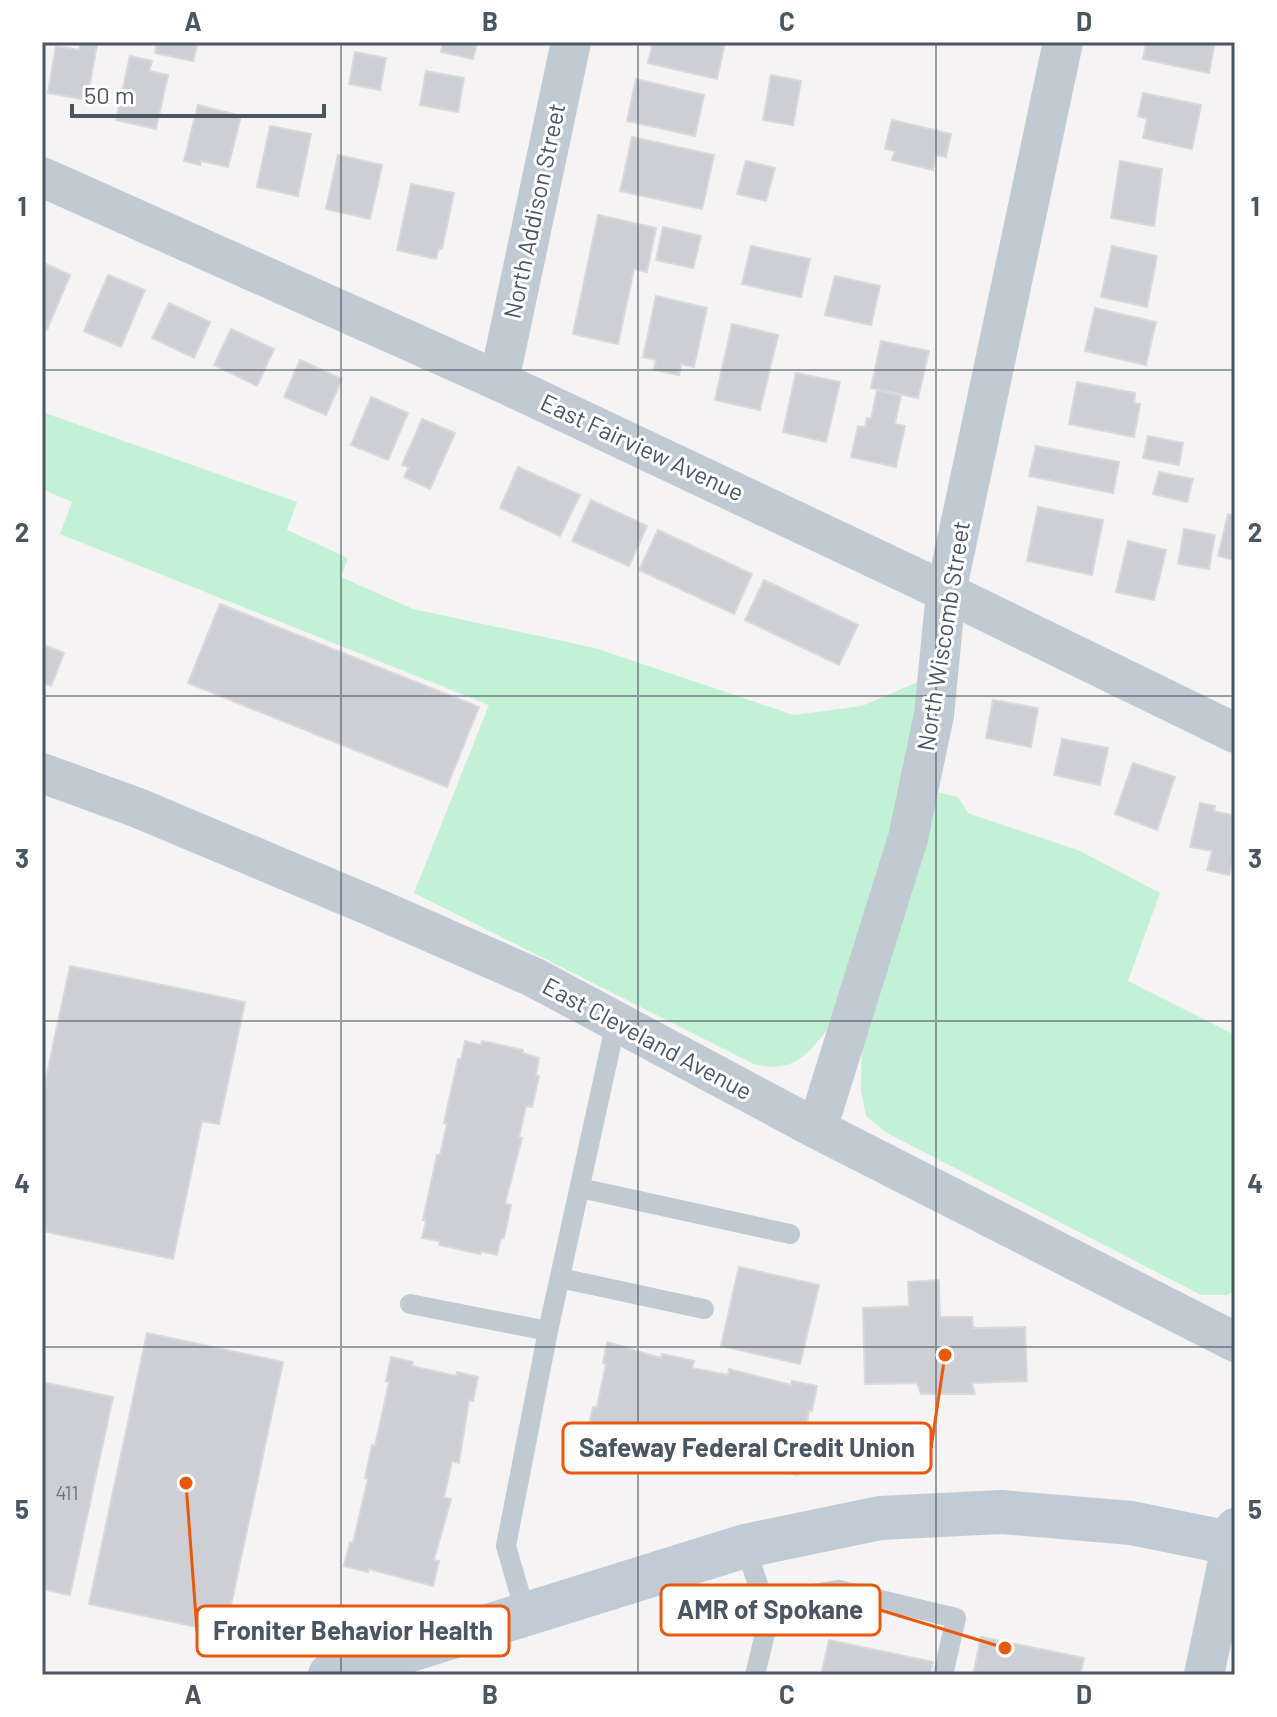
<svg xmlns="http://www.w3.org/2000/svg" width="1277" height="1717" viewBox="0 0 1277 1717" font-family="Barlow,sans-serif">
	<rect width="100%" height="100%" fill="#f5f3f3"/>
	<g fill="#c3f1d5">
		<path d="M42 412 297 502 287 530 348 558 341 577 413 609 595 648 794 715 862 706 920 681 929 713 830 1026C808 1055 793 1074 754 1064L414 893 489 705 60 534 72 502 42 489Z"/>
		<path d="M924 789 958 797 968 813 1080 851 1160 893 1128 981 1235 1035V1290L1227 1295H1201L887 1133 866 1116 861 1091 862 1040Z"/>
	</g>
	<g fill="#cdcfd5" stroke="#d7d9de" stroke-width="2">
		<path d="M81 42 97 45 87 100 48 93 56 46 79 50Z"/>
		<path d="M157 42H198L193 61 155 53Z"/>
		<path d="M443 42H477L473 59 441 52Z"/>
		<path d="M653 42H725L717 79 648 63Z"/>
		<path d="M1146 42H1215L1209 73 1143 59Z"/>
		<path d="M355 52 386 58 380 90 349 84Z"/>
		<path d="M130 56 152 61 149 71 168 75 156 129 116 120Z"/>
		<path d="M426 71 464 78 458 112 420 105Z"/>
		<path d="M771 75 801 81 793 125 763 120Z"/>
		<path d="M636 79 704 95 695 136 627 121Z"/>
		<path d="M1143 93 1201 105 1192 149 1143 138 1147 119 1138 116Z"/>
		<path d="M198 105 241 116 228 167 201 161 200 165 184 161Z"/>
		<path d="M892 120 951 134 946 157 936 155 933 170 892 160 895 151 885 149Z"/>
		<path d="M270 126 311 134 298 196 257 187Z"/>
		<path d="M632 137 714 155 702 209 620 191Z"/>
		<path d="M338 155 382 165 370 219 326 209Z"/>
		<path d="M746 161 775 168 766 201 737 194Z"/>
		<path d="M1120 161 1162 169 1154 226 1111 218Z"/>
		<path d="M411 184 454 193 442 249 439 248 436 259 397 250Z"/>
		<path d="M598 215 656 228 647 272 634 269 618 344 573 334Z"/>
		<path d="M663 227 701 236 693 268 656 260Z"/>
		<path d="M751 246 810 259 801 297 742 284Z"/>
		<path d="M1112 246 1157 256 1147 307 1101 297Z"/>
		<path d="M42 262 70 275 47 330 42 328Z"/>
		<path d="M108 275 145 290 121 347 84 331Z"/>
		<path d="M835 276 880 286 871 325 825 315Z"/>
		<path d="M656 296 707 308 694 367 681 364 679 375 654 370 656 360 643 357Z"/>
		<path d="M169 303 210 322 194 358 152 338Z"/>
		<path d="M1095 308 1156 322 1146 365 1085 351Z"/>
		<path d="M732 324 778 335 760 410 715 400Z"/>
		<path d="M231 329 274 349 257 386 214 365Z"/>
		<path d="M881 341 929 351 918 398 871 388Z"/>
		<path d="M300 360 342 379 326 415 284 397Z"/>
		<path d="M796 373 840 382 826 442 783 432Z"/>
		<path d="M1077 382 1135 393 1134 403 1140 404 1134 437 1069 424Z"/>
		<path d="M877 390 901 395 895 424 905 426 896 467 851 457 858 426 865 427 867 418 871 419Z"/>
		<path d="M371 397 408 413 388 460 351 445Z"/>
		<path d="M422 419 455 433 430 489 404 477 409 467 402 465Z"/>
		<path d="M1148 436 1183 443 1179 465 1143 458Z"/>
		<path d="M1036 446 1119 462 1113 493 1029 476Z"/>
		<path d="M518 467 580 495 560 536 500 508Z"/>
		<path d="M1159 472 1193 479 1187 502 1153 494Z"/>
		<path d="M591 500 647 526 629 566 572 541Z"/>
		<path d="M1038 507 1103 520 1092 575 1027 561Z"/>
		<path d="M1228 514 1235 516V560L1218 556Z"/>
		<path d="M1184 529 1215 535 1209 569 1178 564Z"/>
		<path d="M658 530 752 574 734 614 639 570Z"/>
		<path d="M1128 541 1166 550 1154 600 1116 592Z"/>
		<path d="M764 580 858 625 839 665 745 620Z"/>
		<path d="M220 604 479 707 447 787 188 683Z"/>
		<path d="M42 644 64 653 51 686 42 682Z"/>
		<path d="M993 700 1038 708 1031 747 986 738Z"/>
		<path d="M1062 739 1108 748 1100 785 1054 775Z"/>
		<path d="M1133 763 1175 777 1157 830 1115 814Z"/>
		<path d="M1200 803 1215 806 1214 811 1235 816V847L1229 875 1207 870 1212 851 1190 847Z"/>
		<path d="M70 966 245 1002 219 1124 202 1121 173 1259 42 1231V1097Z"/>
		<path d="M465 1041 481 1045 482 1041 523 1050V1053L539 1058 536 1075 539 1076 532 1107 526 1106 519 1137 522 1138 505 1204 511 1205 504 1238 501 1237 497 1255 481 1251 480 1254 439 1245V1241L422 1238 426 1220H423L437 1155H440L447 1124 444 1123 458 1059H461Z"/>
		<path d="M739 1267 819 1285 800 1364 721 1346Z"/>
		<path d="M939 1280 940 1317H972L973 1328 1025 1327 1027 1381 972 1383 975 1394H921L917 1383 865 1384 863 1308 909 1306 908 1282Z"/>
		<path d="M147 1333 283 1362 225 1633 89 1604Z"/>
		<path d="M607 1342 661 1358 662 1354 694 1361 692 1368 728 1375 729 1369 791 1385 792 1381 817 1386 812 1411 809 1410 798 1475 773 1470 774 1466 677 1448 678 1444 613 1430 612 1434 588 1429 593 1407H597L606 1364 603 1363Z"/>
		<path d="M391 1357 413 1362 412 1366 456 1376 457 1372 478 1377 473 1401 469 1400 459 1463 452 1461 444 1497 451 1499 434 1560 439 1561 433 1586 369 1569 368 1572 344 1566 350 1542 353 1543 368 1479 365 1478 372 1445 375 1446 389 1382 386 1381Z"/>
		<path d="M42 1382 113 1397 70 1595 42 1589Z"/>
		<path d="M981 1637 1084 1658 1080 1675H973Z"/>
		<path d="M829 1640 933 1662 930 1675H821Z"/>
	</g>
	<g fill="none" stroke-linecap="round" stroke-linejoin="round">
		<g stroke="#c1cad2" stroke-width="20">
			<path d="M580 1188 790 1234"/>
			<path d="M560 1278 704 1309"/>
			<path d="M410 1304 548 1331"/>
			<path d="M745 1546 769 1617 755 1675"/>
			<path d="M526 1615 506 1546 548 1331 616 1022"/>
			<path d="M769 1617 813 1594 839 1590 956 1618 943 1675"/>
		</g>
		<g stroke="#c1cad2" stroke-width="40">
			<path d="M42 177 499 381 946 592 1235 733"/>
			<path d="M499 381 571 42"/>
			<path d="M42 773 138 808 371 906 533 977 817 1129 1235 1342"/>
			<path d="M817 1129 908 838 934 715 946 592 1063 42"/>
			<path d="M1204 1675 1235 1528"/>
		</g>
		<path stroke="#c1cbd6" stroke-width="44" d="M330 1675 745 1546 880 1518 1001 1512 1131 1523 1235 1544"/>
	</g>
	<path fill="none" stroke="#4a5661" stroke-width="2" stroke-opacity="0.55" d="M341 42V1675M638 42V1675M936 42V1675M42 370H1235M42 696H1235M42 1021H1235M42 1347H1235"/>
	<g text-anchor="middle" stroke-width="6" stroke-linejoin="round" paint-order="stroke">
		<g font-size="20" fill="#6b747e">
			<text x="67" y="1500">411</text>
		</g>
		<g font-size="24" fill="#4a5661" stroke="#fff">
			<text transform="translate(535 211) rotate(-78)" y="8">North Addison Street</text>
			<text transform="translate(642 448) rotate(25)" y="8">East Fairview Avenue</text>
			<text transform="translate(944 636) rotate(-81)" y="8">North Wiscomb Street</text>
			<text transform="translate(647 1039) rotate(28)" y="8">East Cleveland Avenue</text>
		</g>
	</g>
	<path fill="none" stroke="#e8590c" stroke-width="3" d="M945 1355L931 1448M1005 1648L880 1610M186 1483L197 1631"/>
	<g fill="#e8590c" stroke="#fff" stroke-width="3">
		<circle cx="945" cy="1355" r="8"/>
		<circle cx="1005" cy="1648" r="8"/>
		<circle cx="186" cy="1483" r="8"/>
	</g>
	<g fill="#fff" stroke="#e8590c" stroke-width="3">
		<rect x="563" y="1423" width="368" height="50" rx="8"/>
		<rect x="661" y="1585" width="219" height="50" rx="8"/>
		<rect x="197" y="1606" width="312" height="50" rx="8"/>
	</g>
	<g font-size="26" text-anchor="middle" font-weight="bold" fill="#4a5661">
		<text x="747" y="1457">Safeway Federal Credit Union</text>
		<text x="770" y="1619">AMR of Spokane</text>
		<text x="353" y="1640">Froniter Behavior Health</text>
	</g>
	<rect width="1277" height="1717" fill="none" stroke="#ffffff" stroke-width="88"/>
	<path d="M72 104v12h252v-12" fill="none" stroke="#4a5661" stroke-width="4"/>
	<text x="84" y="104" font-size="24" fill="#4a5661" stroke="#ffffff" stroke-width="6" paint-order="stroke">50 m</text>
	<rect x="44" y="44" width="1189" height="1629" fill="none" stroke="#4a5661" stroke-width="3"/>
	<g font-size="26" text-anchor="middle" font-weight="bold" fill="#4a5661">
		<text x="193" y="31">A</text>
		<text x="490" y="31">B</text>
		<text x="787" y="31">C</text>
		<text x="1084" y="31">D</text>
		<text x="22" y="216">1</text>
		<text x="1255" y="216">1</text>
		<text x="22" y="542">2</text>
		<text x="1255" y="542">2</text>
		<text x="22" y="868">3</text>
		<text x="1255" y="868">3</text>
		<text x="22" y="1193">4</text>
		<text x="1255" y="1193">4</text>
		<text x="22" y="1519">5</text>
		<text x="1255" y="1519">5</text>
		<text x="193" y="1704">A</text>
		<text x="490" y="1704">B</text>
		<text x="787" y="1704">C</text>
		<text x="1084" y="1704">D</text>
	</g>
</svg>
